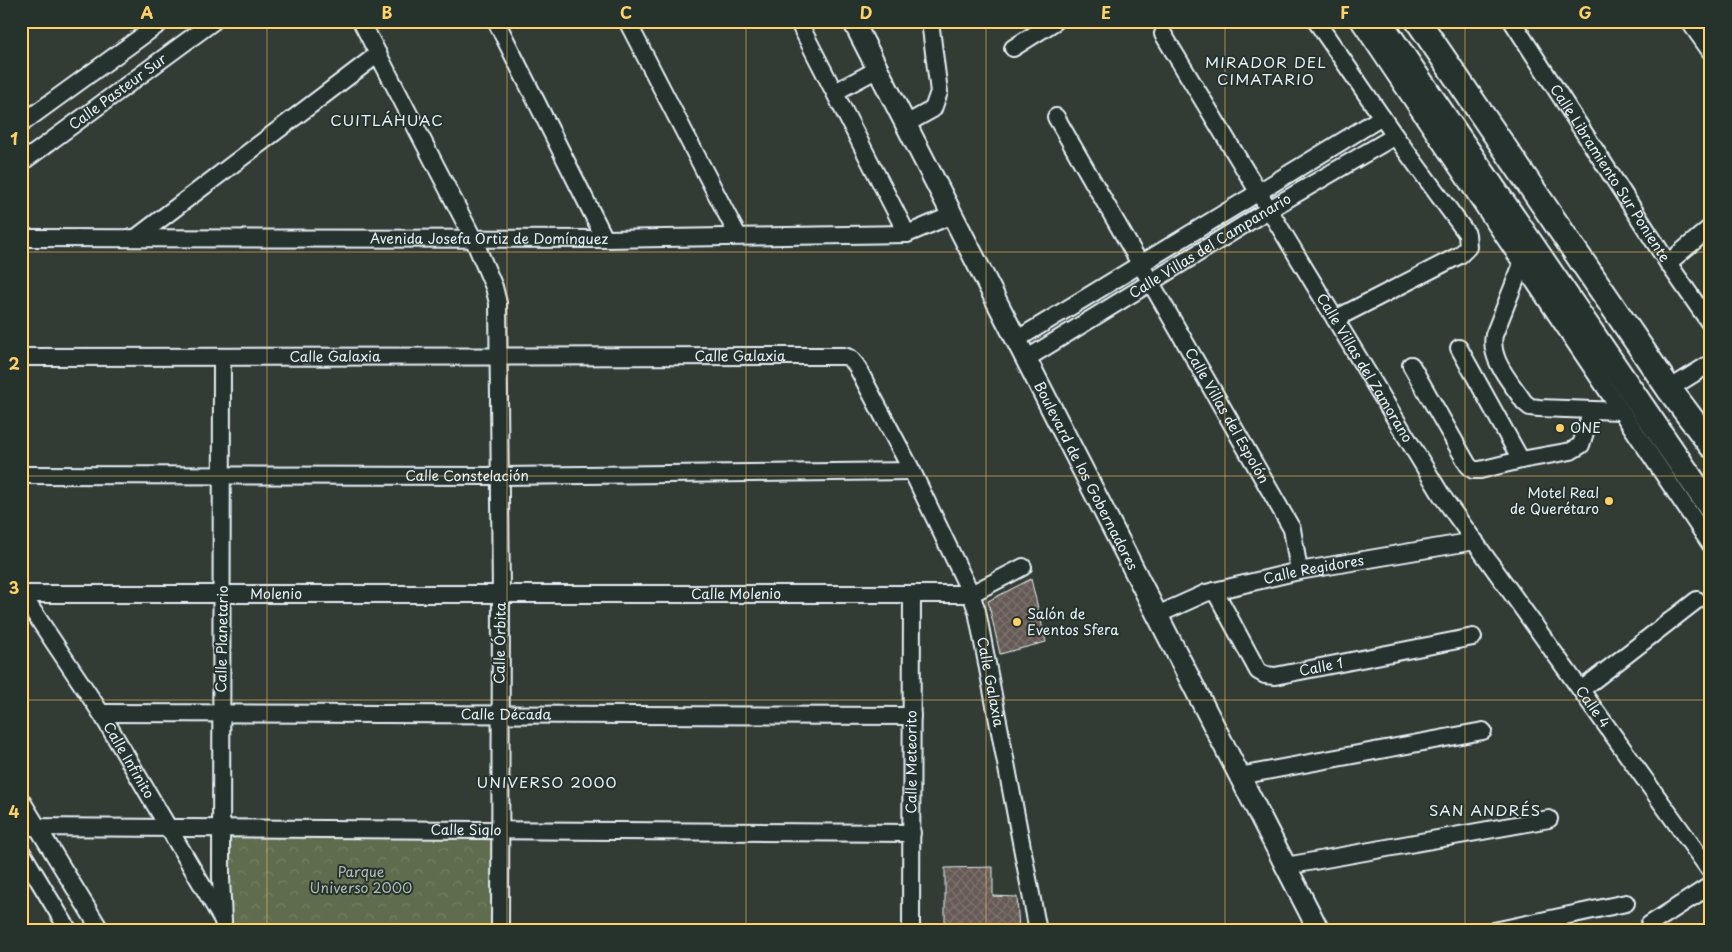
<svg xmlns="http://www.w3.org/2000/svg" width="1732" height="952" viewBox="0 0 1732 952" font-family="'Playpen Sans',sans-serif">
	<defs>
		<pattern id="park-crowns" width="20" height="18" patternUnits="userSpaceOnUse" patternTransform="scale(1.25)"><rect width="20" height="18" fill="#5f6c4d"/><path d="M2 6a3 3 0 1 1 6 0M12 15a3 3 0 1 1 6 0" fill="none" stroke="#768167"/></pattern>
		<pattern id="building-cross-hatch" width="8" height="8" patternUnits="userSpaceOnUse" patternTransform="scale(1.25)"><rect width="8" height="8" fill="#655a55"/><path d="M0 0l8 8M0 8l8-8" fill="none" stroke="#7b726e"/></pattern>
	</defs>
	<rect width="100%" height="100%" fill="#333b35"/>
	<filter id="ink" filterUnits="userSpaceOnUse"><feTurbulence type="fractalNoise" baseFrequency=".02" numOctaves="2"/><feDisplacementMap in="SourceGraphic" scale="10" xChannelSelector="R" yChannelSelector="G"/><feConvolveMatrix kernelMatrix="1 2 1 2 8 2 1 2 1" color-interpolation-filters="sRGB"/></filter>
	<g filter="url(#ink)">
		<path fill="url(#park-crowns)" stroke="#a4aea2" d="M222 829 500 831V931H228L223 922Z"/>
		<g fill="url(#building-cross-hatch)" stroke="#e8f1f8">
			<path d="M1031 579 1046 642 1000 654 988 601Z"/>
			<path d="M993 867V896L1017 897 1019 931H945V868Z"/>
		</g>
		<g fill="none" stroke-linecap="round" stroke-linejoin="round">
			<defs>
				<g id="minor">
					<path d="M361 21 473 238 494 287 498 303 501 594 500 931"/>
					<path d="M496 21 605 239"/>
					<path d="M627 21 738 236"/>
					<path d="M798 21 907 234"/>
					<path d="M1316 21 1395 136 1467 234 1468 247 1460 255 1335 319"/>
					<path d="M1359 21 1711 545"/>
					<path id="s1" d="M1512 21 1668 263 1711 325"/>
					<path d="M1689 21 1711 52"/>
					<path id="s2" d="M1163 34 1442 496 1711 872"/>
					<path d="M1013 48 1056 21"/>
					<path d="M835 92 878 69"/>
					<path id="s3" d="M1056 117 1292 529 1299 571"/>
					<path d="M21 124 163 21"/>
					<path d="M906 124 933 109 939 92 930 21"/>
					<path id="s4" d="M21 163 214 21"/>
					<path d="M137 237 378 54"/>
					<path id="s5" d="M21 238 605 239 907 234 952 215"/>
					<path d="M1668 263 1711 227"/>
					<path d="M1522 264 1494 335C1489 360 1511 382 1524 402L1530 407 1539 408 1620 411"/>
					<path d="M1016 340 1382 117"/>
					<path d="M1459 348 1521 460"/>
					<path id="s6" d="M21 357 844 356 850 358 856 365 912 471 971 594 977 611 1038 931"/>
					<path d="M222 357 221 878 223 922"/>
					<path id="s7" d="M1026 359 1268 210 1395 136"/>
					<path d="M1411 365 1468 465 1473 470H1480L1521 460 1571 451 1581 445 1592 410"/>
					<path d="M1669 389 1711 363"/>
					<path id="s8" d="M21 475 498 476 912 471"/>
					<path id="s9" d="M1215 591 1258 671 1265 675 1275 676 1473 637"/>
					<path id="s10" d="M21 593 101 713 222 919"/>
					<path id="s11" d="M22 594H971L1023 567"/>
					<path id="s12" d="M1157 615 1206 593 1299 571 1475 541"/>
					<path d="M1581 690 1697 600"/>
					<path id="s13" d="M101 713 912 716"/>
					<path d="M1239 776 1483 731"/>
					<path d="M21 800 101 931"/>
					<path id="s14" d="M21 827 912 833"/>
					<path d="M21 851 69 931"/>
					<path d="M1286 866 1549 819"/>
					<path d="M1649 925 1711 885"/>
					<path id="s15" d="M911 931 912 594"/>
					<path d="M1494 931 1626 903"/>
				</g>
				<g id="major">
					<path id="s16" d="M853 21 1319 931"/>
				</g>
				<g id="highway">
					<path d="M1379 21 1711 508"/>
					<path d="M1418 21 1669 389 1711 445"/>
				</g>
			</defs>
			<use href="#minor" stroke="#e8f1f8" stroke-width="20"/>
			<use href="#major" stroke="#e8f1f8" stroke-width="24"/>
			<use href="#highway" stroke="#e8f1f8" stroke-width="28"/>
			<use href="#minor" stroke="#26332d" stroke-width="16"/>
			<use href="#major" stroke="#26332d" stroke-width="20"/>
			<use href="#highway" stroke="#26332d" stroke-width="24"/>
		</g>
	</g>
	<path fill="none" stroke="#ffd166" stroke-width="1" stroke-opacity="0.55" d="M267 21V931M507 21V931M746 21V931M986 21V931M1225 21V931M1465 21V931M21 252H1711M21 476H1711M21 700H1711"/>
	<g fill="#ffd166" stroke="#26332d" stroke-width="2">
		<circle cx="1560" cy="428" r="5"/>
		<circle cx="1609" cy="501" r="5"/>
		<circle cx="1017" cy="622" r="5"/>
	</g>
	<g text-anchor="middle" stroke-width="4" stroke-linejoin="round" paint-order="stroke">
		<g font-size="14" fill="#e8f1f8" stroke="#26332d">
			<text dy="5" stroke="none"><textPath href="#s4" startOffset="120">Calle Pasteur Sur</textPath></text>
			<text dy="5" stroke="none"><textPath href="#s1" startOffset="181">Calle Libramiento Sur Poniente</textPath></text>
			<text dy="5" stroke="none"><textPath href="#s5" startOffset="468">Avenida Josefa Ortiz de Domínguez</textPath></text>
			<text dy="5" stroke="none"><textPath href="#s7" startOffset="216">Calle Villas del Campanario</textPath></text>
			<text dy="5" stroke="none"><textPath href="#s6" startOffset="314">Calle Galaxia</textPath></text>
			<text dy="5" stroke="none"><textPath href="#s6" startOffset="719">Calle Galaxia</textPath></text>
			<text dy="5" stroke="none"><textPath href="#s2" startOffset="390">Calle Villas del Zamorano</textPath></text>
			<text dy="5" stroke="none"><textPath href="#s3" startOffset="344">Calle Villas del Espolón</textPath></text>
			<text dy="5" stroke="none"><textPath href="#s8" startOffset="446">Calle Constelación</textPath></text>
			<text dy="5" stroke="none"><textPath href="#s16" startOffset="511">Boulevard de los Gobernadores</textPath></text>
			<text dy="5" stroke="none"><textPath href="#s12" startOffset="164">Calle Regidores</textPath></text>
			<text dy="5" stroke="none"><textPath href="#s11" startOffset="254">Molenio</textPath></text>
			<text dy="5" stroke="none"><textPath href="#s11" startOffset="714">Calle Molenio</textPath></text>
			<text transform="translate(222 639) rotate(-89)" y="5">Calle Planetario</text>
			<text transform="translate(500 643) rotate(-89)" y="5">Calle Órbita</text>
			<text dy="5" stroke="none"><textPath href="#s9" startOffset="156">Calle 1</textPath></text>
			<text dy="5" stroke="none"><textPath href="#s6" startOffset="1185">Calle Galaxia</textPath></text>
			<text dy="5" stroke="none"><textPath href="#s2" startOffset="799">Calle 4</textPath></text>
			<text dy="5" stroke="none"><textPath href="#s13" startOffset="405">Calle Década</textPath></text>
			<text dy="5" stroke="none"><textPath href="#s10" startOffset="199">Calle Infinito</textPath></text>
			<text dy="5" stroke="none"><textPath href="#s15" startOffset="169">Calle Meteorito</textPath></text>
			<text dy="5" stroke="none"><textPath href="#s14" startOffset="445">Calle Siglo</textPath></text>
		</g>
		<g font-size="14" fill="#e8f1f8" stroke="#26332d" text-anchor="start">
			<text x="1570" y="433">ONE</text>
			<text x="1599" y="498" text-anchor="end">Motel Real<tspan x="1599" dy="16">de Querétaro</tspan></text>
			<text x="1027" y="619">Salón de<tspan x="1027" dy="16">Eventos Sfera</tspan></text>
		</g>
		<g font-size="14" fill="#b1bcb4" stroke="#26332d">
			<text x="361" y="877">Parque<tspan x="361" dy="16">Universo 2000</tspan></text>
		</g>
		<g font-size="15" letter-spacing="1" fill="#e8f1f8" stroke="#26332d">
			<text x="1266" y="68">MIRADOR DEL<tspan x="1266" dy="17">CIMATARIO</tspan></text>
			<text x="387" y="126">CUITLÁHUAC</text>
			<text x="547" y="788">UNIVERSO 2000</text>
			<text x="1485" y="816">SAN ANDRÉS</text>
		</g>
	</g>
	<rect width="1732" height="952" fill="none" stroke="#26332d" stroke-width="55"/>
	<rect x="28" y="28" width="1676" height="896" fill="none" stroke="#ffd166" stroke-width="2"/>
	<g font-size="16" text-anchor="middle" font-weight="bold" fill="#ffd166">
		<text x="147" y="19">A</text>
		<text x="387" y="19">B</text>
		<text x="626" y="19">C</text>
		<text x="866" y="19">D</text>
		<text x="1106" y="19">E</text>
		<text x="1345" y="19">F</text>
		<text x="1585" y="19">G</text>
		<text x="14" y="145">1</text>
		<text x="14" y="370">2</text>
		<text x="14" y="594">3</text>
		<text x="14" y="818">4</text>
	</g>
</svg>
